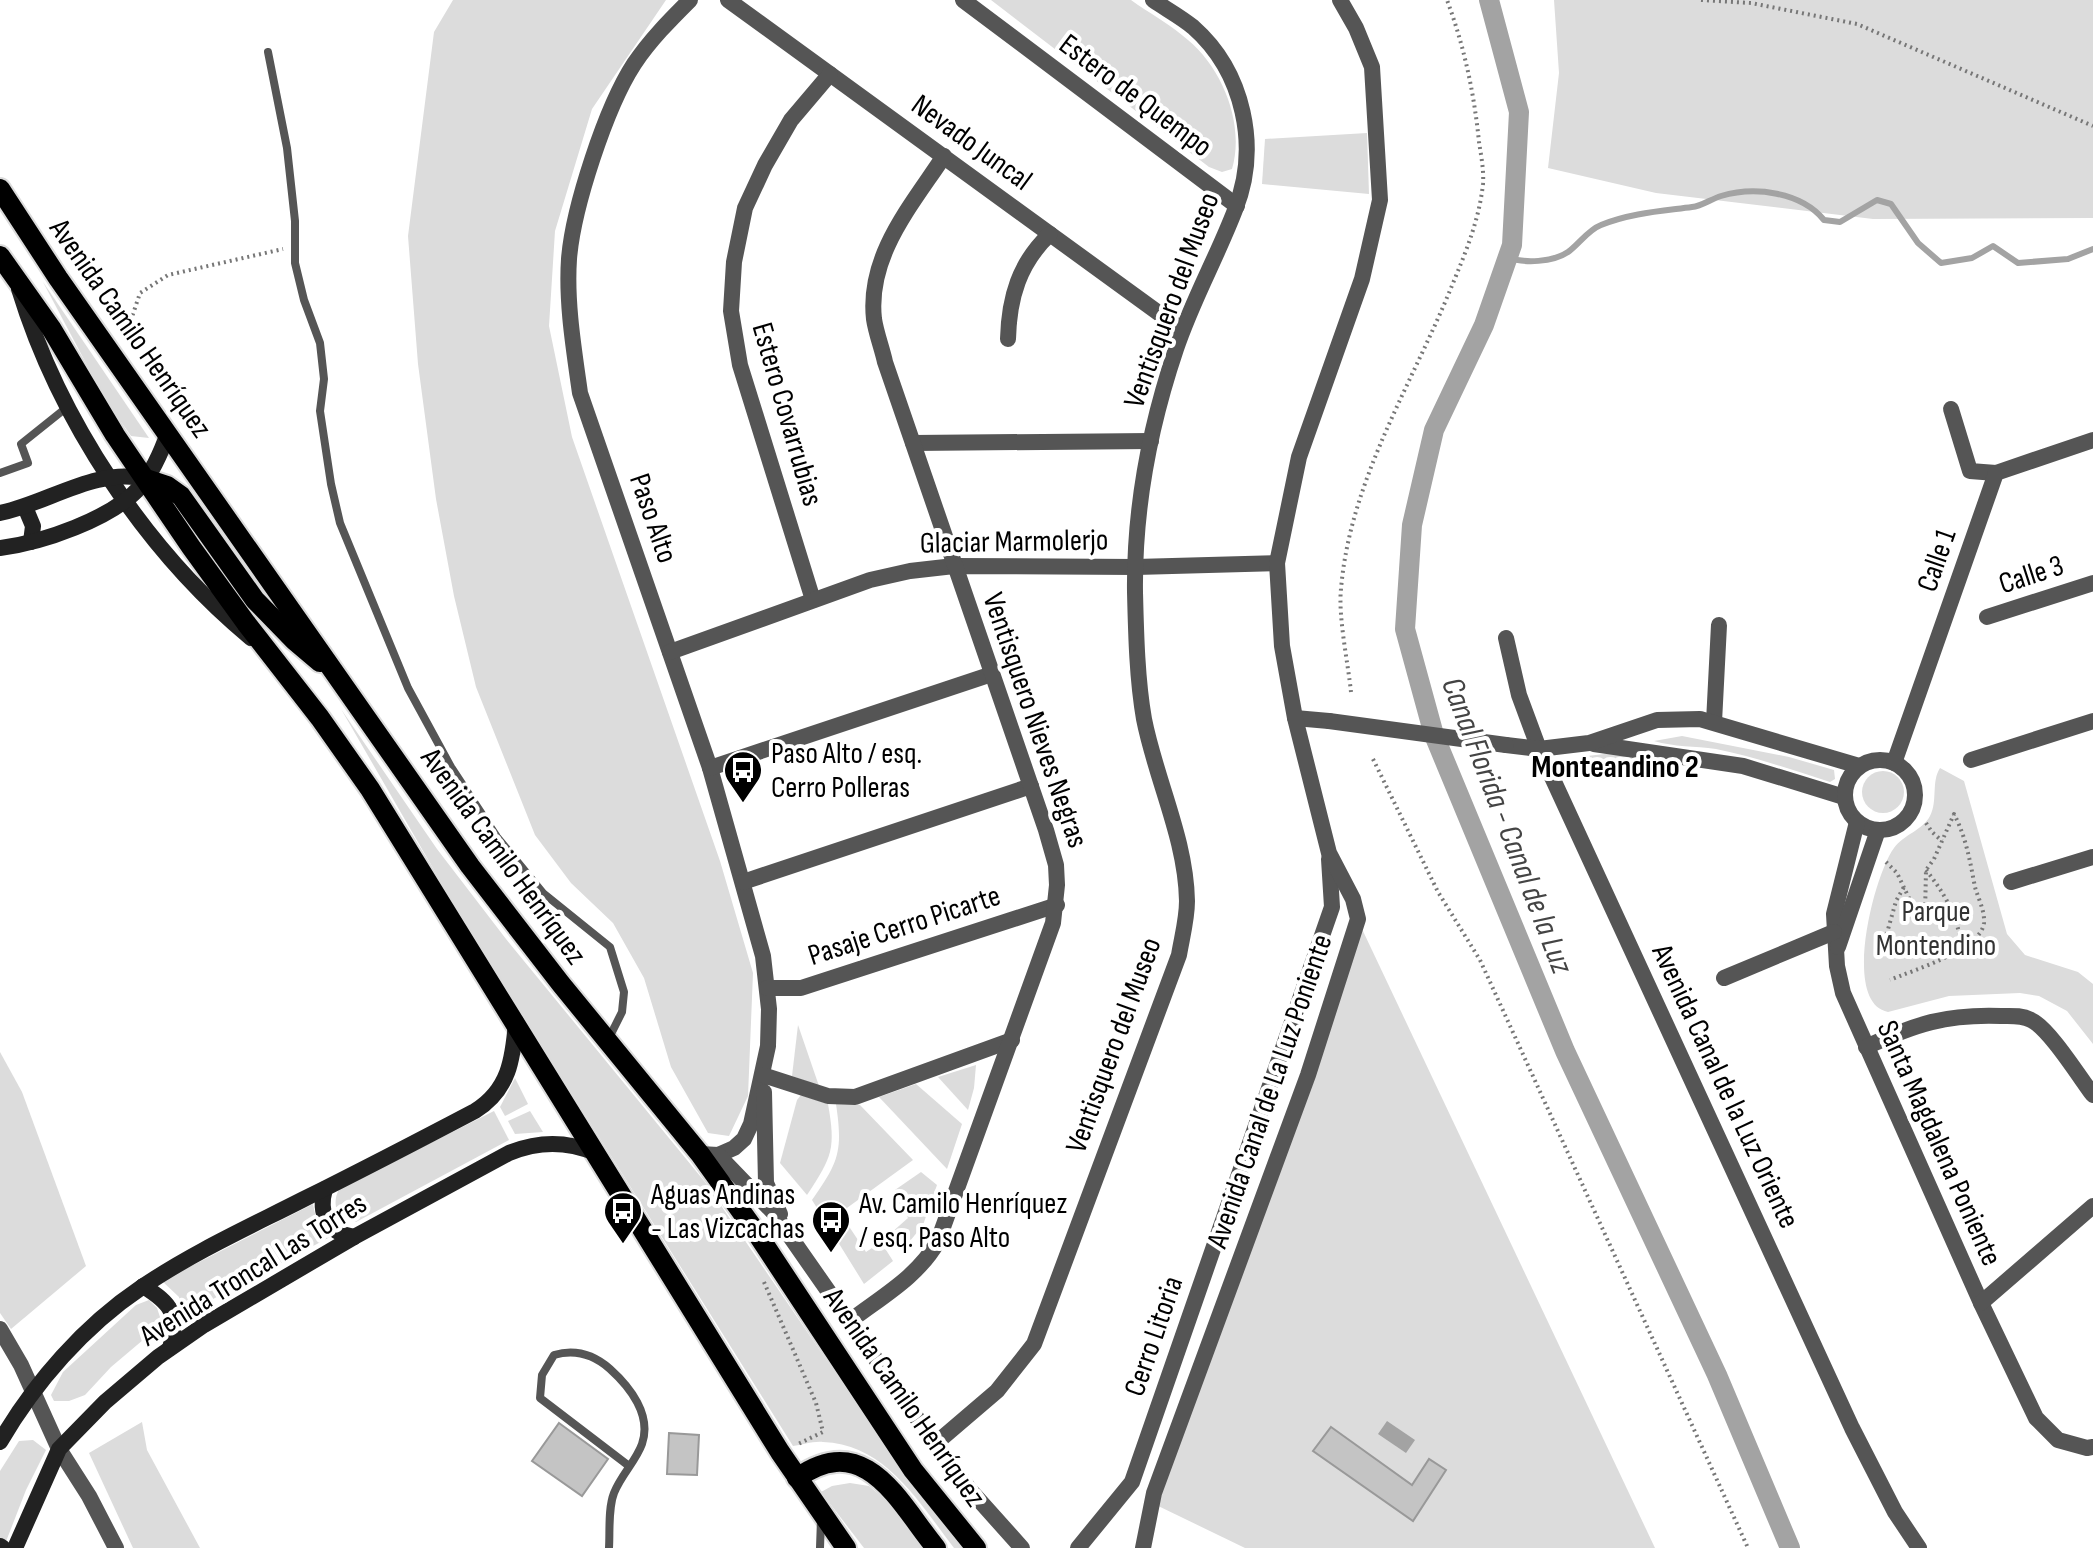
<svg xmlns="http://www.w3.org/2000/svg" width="2093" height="1548" viewBox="0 0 2093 1548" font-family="'Sofia Sans Condensed',sans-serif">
	<rect width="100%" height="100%" fill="#fff"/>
	<g fill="#dcdcdc">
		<path d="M453 0H666L592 109 555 231 549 326 572 437 720 861 753 973 748 1096 729 1136 708 1133 671 1067 644 978 613 923 571 883 535 835 476 687 454 596 436 499 418 364 408 236 434 32Z"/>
		<path d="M991 0H1131L1138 5C1155 16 1173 27 1188 40 1223 69 1245 125 1232 169L1222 172 1209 167Z"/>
		<path d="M1554 0H2093V218L1873 219 1656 193 1548 168 1559 73Z"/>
		<path d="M1367 133 1369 194 1262 184 1265 139Z"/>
		<path d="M43 282 149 438 131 436 106 401Z"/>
		<path d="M341 709 437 849 506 939 705 1182 868 1421 962 1548H954C920 1504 886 1444 823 1442 813 1441 802 1445 793 1446L463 920Z"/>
		<path d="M1682 736 1789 757 1834 770 1835 779 1830 782C1793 770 1755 757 1716 749 1695 746 1674 747 1654 741Z"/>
		<path d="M1613 753 1638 756 1640 775 1595 778 1587 756Z"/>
		<path d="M1940 768 1964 781 2007 934 2025 955 2078 972 2093 984V1044L2067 1011 2039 996 2020 993 1949 996 1888 1012C1841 1003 1874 875 1894 848 1903 835 1923 830 1930 816 1938 801 1931 782 1940 768Z"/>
		<circle cx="1883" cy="792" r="21"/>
		<path d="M1362 929 1655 1548H1245L1150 1502Z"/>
		<path d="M798 1025 819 1086 792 1076Z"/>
		<path d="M0 1052 22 1092 86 1266 11 1329 0 1313Z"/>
		<path d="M976 1065 974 1088 968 1110 938 1077Z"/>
		<path d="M515 1078 528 1104 505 1116 500 1107Z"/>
		<path d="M916 1084 962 1124 947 1169 879 1097Z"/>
		<path d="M801 1095 828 1104C836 1149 832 1157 807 1195L780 1163 797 1100Z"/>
		<path d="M836 1104 860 1105 913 1160 840 1213 866 1252 881 1242 893 1261 864 1284 812 1200C839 1162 843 1151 836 1104Z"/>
		<path d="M494 1111 509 1140 356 1222C337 1220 331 1205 339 1189Z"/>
		<path d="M530 1111 543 1132 515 1134 508 1121Z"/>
		<path d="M921 1172 937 1185 923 1225 901 1252 891 1233 908 1218 892 1192Z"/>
		<path d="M313 1204C316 1219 318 1229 332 1236L181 1316 179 1297 162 1281Z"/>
		<path d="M149 1300 157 1308 160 1317 156 1329 111 1367 85 1395 69 1401H54L51 1395 63 1372 136 1305Z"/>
		<path d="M142 1422 147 1450 200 1548H133L89 1453Z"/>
		<path d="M33 1440 46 1450 26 1490 5 1544 0 1540V1471L19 1441Z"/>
		<path d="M850 1483 869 1486 894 1507 925 1548H864L821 1492 832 1486Z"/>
	</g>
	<path fill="#a3a3a3" d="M1387 1421 1415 1440 1406 1453 1378 1434Z"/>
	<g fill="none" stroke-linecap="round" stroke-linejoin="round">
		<path stroke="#a3a3a3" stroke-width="6" d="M1508 257C1524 264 1553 262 1568 252 1579 244 1588 230 1601 225 1630 213 1662 211 1692 207 1702 206 1711 199 1721 196 1755 186 1801 192 1824 220L1840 222 1877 200 1891 204 1918 243 1941 263 1972 258 1993 246 2018 263 2068 259 2093 249"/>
		<path stroke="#a3a3a3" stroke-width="20" d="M1489 0 1519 112 1512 245 1484 325 1434 430 1412 525 1405 629 1434 735 1565 1051 1717 1375 1790 1548"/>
	</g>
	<g fill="#c4c4c4" stroke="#999" stroke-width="2">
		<path d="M559 1423 608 1459 582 1496 532 1461Z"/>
		<path d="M1331 1427 1412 1485 1429 1459 1446 1470 1413 1521 1313 1451Z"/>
		<path d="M669 1433 699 1435 697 1475 667 1474Z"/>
	</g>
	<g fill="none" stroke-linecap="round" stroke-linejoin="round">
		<defs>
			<g id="primary">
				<path d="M0 189 58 278 470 866 561 984 700 1154 756 1232 913 1470 976 1548"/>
				<path d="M0 256 51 328 115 435 191 547 246 623 320 718 370 789 780 1452 846 1548"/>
				<path d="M146 479 167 486 181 496 255 600 294 640 320 662"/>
				<path d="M797 1478C866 1429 899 1503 936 1548"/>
			</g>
		</defs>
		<use href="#primary" stroke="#dbdbdb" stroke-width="24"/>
		<g stroke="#777" stroke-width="4" stroke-dasharray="2 4" stroke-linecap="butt">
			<path d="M1701 0 1751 3 1857 24 2093 126"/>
			<path d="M125 338 140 293 168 275 283 249"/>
			<path d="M1351 692C1348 663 1338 616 1341 589 1350 481 1411 386 1451 288 1465 254 1479 221 1483 184 1484 170 1481 155 1479 142 1474 92 1464 46 1447 0"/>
			<path d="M1373 759 1438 892 1480 960 1748 1548"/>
			<path d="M1926 823 1932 832 1942 841"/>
			<path d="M1886 862 1897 873 1919 919 1925 914 1926 870 1934 859 1954 814C1966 837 1970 861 1975 887 1978 898 1985 911 1984 923 1981 950 1913 970 1890 980"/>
			<path d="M1926 870C1945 894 1960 919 1961 950"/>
			<path d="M1885 940 1896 901 1904 887"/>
			<path d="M764 1282 816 1403 823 1432 796 1445"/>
		</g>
		<g stroke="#555" stroke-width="8">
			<path d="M268 52 287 148 295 221V263L304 300 320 343 324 379 320 411 331 484 340 523 408 688 451 767 497 837 543 893 610 947 624 992 622 1012 608 1040"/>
			<path d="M0 473 28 463 21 444 66 408"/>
			<path d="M609 1548C610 1531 608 1508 614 1493 621 1475 636 1461 642 1444 652 1415 630 1387 610 1369 593 1354 575 1349 554 1355L542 1375 540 1398 629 1466"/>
			<path d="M820 1548 821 1519"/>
		</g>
		<g stroke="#555" stroke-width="16">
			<path d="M690 0C670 20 650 40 634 64 606 107 573 208 569 259 566 303 574 350 580 393L710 768 763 956 769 1009 768 1046 751 1124 744 1139 734 1148 718 1155 700 1154"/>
			<path d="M728 0 1182 330"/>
			<path d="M963 0 1237 206"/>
			<path d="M1008 339C1009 298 1019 263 1050 234"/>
			<path d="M1951 409 1970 471 1996 473"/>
			<path d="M913 443 1151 441"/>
			<path d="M813 600 740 365 731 311 734 262 745 208 765 165 791 120 830 74"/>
			<path d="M1987 617 2093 583"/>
			<path d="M1506 638 1519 695 1539 749 1852 1428 1895 1512 1919 1548"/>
			<path d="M670 652 870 580 910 571 954 566 1136 567 1277 563"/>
			<path d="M1295 718 1329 721"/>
			<path d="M1714 722 1719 625"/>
			<path d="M1594 744 1743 766 1844 797"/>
			<path d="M1506 745 1539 749 1589 743 1657 720 1700 719 1859 766"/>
			<path d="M1971 760 2093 721"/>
			<circle cx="1880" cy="795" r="35"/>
			<path d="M1894 763 1996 473 2093 440"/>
			<path d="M710 768 992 674"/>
			<path d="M1857 822 1834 914 1837 966 1843 993 1981 1303 2036 1418 2058 1440 2087 1448 2093 1447"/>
			<path d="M743 882 1031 786"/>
			<path d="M2011 882 2093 857"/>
			<path d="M1838 947 1878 830"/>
			<path d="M1724 978 1834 932"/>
			<path d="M767 988H801L1057 905"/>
			<path d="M1866 1047C1915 1024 1946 1014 2001 1016 2011 1016 2022 1015 2031 1020 2049 1028 2080 1078 2093 1095"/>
			<path d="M763 1075 828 1096 855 1097 1012 1040"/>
			<path d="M764 1092 766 1183 780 1214"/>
			<path d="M718 1155 773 1212 935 1444 971 1491 1022 1548"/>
			<path d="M1981 1303 2093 1206"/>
			<path d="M850 1321C881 1297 918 1277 938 1241L1053 923 1057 885 1056 865 1046 830 885 362C882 348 876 333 874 319 867 256 911 206 944 156"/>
			<path d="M0 1329 21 1365 59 1449 89 1496 116 1548"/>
			<path d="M935 1444 997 1391 1034 1344 1179 955C1182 937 1187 919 1187 901 1186 839 1156 780 1144 719 1137 679 1136 633 1135 592 1134 510 1150 426 1176 349 1192 301 1217 257 1235 210 1260 147 1244 72 1193 27 1181 17 1166 9 1153 0"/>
			<path d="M1078 1548 1132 1482 1332 907 1329 859"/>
			<path d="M1143 1548 1154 1493 1308 1075 1358 919 1353 899 1329 853 1295 718 1282 646 1277 563 1299 457 1362 279 1380 200 1372 67 1356 28 1340 0"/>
		</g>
		<g stroke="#222" stroke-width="16">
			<path d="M19 289C59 420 146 551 251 638"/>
			<path d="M25 507 33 526 31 542"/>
			<path d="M0 513C49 503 95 467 146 479"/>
			<path d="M0 548C41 543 112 519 140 487 153 471 161 453 168 433"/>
			<path d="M325 1189C318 1213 327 1233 354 1237"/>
			<path d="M143 1286C172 1304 179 1314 170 1348"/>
			<path d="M0 1442C35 1382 84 1326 142 1287 192 1253 249 1227 302 1200 360 1171 418 1141 475 1111 509 1090 513 1059 516 1022"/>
			<path d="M0 1546 3 1548"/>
			<path d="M15 1548 59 1449 105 1402 158 1357 204 1325 354 1237 509 1153C539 1141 566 1141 596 1153"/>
		</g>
		<use href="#primary" stroke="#000" stroke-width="20"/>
		<path stroke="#555" stroke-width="16" d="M1329 721 1506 745"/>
	</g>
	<defs>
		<symbol id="bus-pin" viewBox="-11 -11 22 30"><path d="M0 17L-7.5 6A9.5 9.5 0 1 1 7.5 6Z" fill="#000" stroke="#fff"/><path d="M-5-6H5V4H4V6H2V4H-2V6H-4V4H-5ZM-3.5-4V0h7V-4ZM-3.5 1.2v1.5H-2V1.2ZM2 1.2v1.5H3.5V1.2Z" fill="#fff"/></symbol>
	</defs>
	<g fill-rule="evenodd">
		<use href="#bus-pin" x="721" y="748" width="44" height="60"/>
		<use href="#bus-pin" x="601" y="1189" width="44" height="60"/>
		<use href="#bus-pin" x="809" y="1198" width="44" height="60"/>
	</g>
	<g text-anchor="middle" stroke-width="8" stroke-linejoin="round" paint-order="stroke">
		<g font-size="30" fill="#000" stroke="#fff">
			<text transform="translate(1136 95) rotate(37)" y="10">Estero de Quempo</text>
			<text transform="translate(972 142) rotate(36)" y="10">Nevado Juncal</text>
			<text transform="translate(1171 300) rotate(-70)" y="10">Ventisquero del Museo</text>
			<text transform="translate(131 328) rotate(55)" y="10">Avenida Camilo Henríquez</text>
			<text transform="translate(788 414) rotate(74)" y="10">Estero Covarrubias</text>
			<text transform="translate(654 518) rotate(71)" y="10">Paso Alto</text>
			<text transform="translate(1014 541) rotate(-1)" y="10">Glaciar Marmolerjo</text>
			<text transform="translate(1936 560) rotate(-71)" y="10">Calle 1</text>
			<text transform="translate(2031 574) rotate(-18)" y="10">Calle 3</text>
			<text transform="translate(1036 720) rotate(71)" y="10">Ventisquero Nieves Negras</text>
			<text transform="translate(504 856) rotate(54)" y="10">Avenida Camilo Henríquez</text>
			<text transform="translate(904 925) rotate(-18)" y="10">Pasaje Cerro Picarte</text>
			<text transform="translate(1113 1045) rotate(-70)" y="10">Ventisquero del Museo</text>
			<text transform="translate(1726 1086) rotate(65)" y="10">Avenida Canal de la Luz Oriente</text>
			<text transform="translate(1269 1091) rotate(-71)" y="10">Avenida Canal de La Luz Poniente</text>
			<text transform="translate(1940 1143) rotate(66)" y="10">Santa Magdalena Poniente</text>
			<text transform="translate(253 1269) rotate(-32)" y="10">Avenida Troncal Las Torres</text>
			<text transform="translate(1153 1336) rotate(-71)" y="10">Cerro Litoria</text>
			<text transform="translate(905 1397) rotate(55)" y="10">Avenida Camilo Henríquez</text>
		</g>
		<g font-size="30" fill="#000" stroke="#fff" text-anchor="start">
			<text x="771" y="763">Paso Alto / esq.<tspan x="771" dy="34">Cerro Polleras</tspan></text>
			<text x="651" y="1204">Aguas Andinas<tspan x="651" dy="34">- Las Vizcachas</tspan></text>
			<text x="859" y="1213">Av. Camilo Henríquez<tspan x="859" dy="34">/ esq. Paso Alto</tspan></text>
		</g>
		<g font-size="30" fill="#333" stroke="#fff">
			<text x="1936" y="921">Parque<tspan x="1936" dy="34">Montendino</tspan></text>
		</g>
		<g font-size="32" font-weight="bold" fill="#000" stroke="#fff">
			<text x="1615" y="777">Monteandino 2</text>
		</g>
		<g font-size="32" font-style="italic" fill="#444" stroke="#fff">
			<text transform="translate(1508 825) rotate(69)" y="11">Canal Florida - Canal de la Luz</text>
		</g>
	</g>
</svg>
